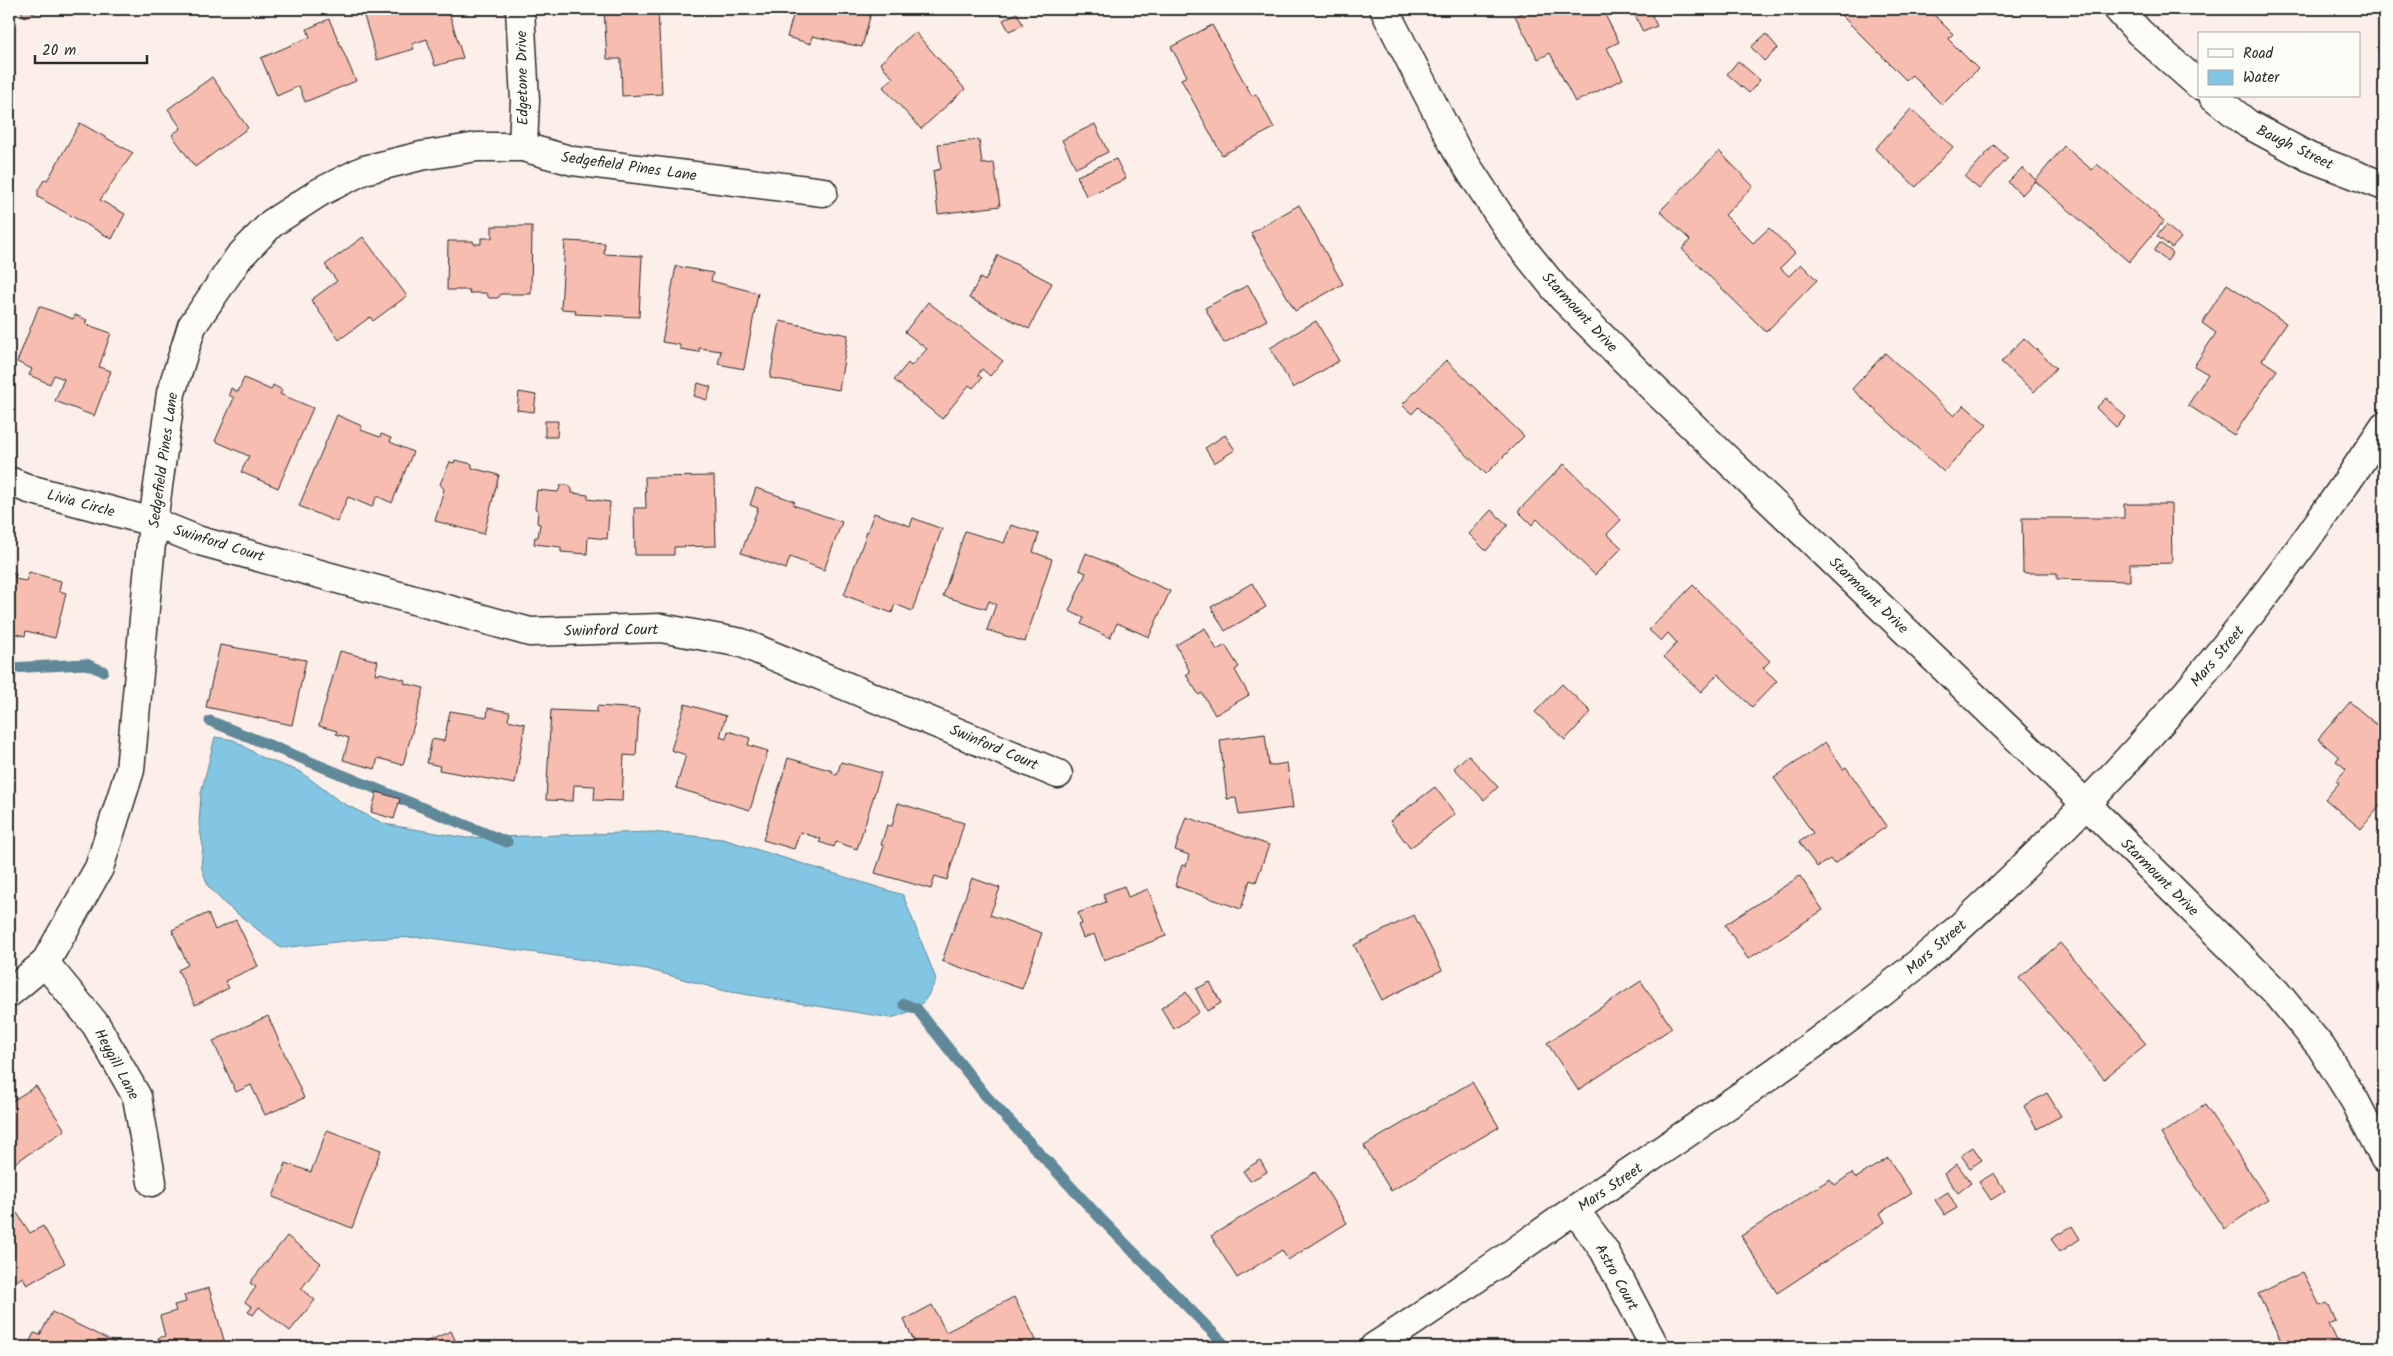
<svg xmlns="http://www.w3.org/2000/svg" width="2393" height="1356" viewBox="0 0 2393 1356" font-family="Kalam,sans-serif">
	<rect width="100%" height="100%" fill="#fcefe9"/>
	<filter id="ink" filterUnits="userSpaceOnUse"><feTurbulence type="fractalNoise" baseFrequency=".02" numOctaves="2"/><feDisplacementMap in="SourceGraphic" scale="10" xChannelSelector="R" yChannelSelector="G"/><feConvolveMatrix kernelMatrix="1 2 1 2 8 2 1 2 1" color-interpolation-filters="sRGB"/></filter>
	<g filter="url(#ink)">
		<path fill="#82c6e3" stroke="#5f8899" d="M215 737 234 740 263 758 301 772 339 801 384 824 466 838 651 832 723 839 903 895 936 979C924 1007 919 1009 891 1018L725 991 647 969 425 937 364 939 281 948 225 904 208 886 201 866 203 846 199 825 201 793Z"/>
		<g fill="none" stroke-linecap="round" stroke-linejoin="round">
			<g stroke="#5f8899" stroke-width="11">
				<path d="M9 668 86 664 103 671"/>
				<path d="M210 721 507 842"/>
				<path d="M904 1004 917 1009 986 1096 1102 1220 1227 1347"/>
			</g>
		</g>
		<g fill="#f7bdb1" stroke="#2b2b2b">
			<path d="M20 9H44L24 17Z"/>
			<path d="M362 9H448L463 58 435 66 427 39 412 44 414 49 377 60Z"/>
			<path d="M604 9H658L662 94 622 96 621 59H607Z"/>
			<path d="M795 9H872L862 47 812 36 811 44 787 37Z"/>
			<path d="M1529 9H1586L1589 13 1602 9 1619 42 1607 48 1623 79 1575 102 1550 53 1538 59 1515 16Z"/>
			<path d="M1632 9H1649L1657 26 1643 32Z"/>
			<path d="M1843 9H1928L1953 34 1948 39 1978 69 1942 105 1912 75 1906 80 1839 13Z"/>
			<path d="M1017 13 1023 25 1009 31 1003 20Z"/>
			<path d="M329 19 356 81 305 102 299 86 277 96 261 58 310 37 307 29Z"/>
			<path d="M1212 25 1252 96 1256 94 1274 128 1222 155 1181 79 1187 76 1171 47Z"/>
			<path d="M915 32 965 89 921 129 883 87 893 78 880 63Z"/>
			<path d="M1766 34 1778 48 1764 61 1751 47Z"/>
			<path d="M1738 61 1760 80 1749 93 1727 74Z"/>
			<path d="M212 77 248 128 195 167 172 135 181 128 168 109Z"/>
			<path d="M1911 109 1953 147 1916 187 1875 149Z"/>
			<path d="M80 123 133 153 100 200 125 214 112 239 38 197V190L44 180 48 179Z"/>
			<path d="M1095 124 1108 152 1076 168 1062 140Z"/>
			<path d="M979 140 982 164 994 163 1000 206 938 214 933 171 941 169 938 144Z"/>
			<path d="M1994 145 2008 158 1979 189 1965 177Z"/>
			<path d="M2064 146 2092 170 2097 164 2164 221 2129 262 2035 181 2022 195 2008 182 2022 168 2036 180Z"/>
			<path d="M1719 151 1753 186 1725 215 1753 243 1769 228 1795 253 1780 268 1789 276 1801 264 1817 280 1766 332 1682 249 1690 240 1660 211Z"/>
			<path d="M1116 159 1126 179 1086 196 1077 176Z"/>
			<path d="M1299 205 1343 284 1295 311 1251 233Z"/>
			<path d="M2166 225 2181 238 2172 248 2157 236Z"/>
			<path d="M492 226H532L531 294H501L498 298H489L486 293H469L470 290H447L448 241H473L474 244H481V238H492Z"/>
			<path d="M363 237 407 296 373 321 370 317 339 340 311 300 337 281 325 265Z"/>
			<path d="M565 241 605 243 604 254 642 256 639 317 575 314 576 310 561 309Z"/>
			<path d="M2160 243 2173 253 2167 261 2154 251Z"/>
			<path d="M998 255 1052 283 1029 329 969 298 980 278 985 281Z"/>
			<path d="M676 266 713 273 711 281 758 293 744 369 718 364 721 351 699 348V352L680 349V345L662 342Z"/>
			<path d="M2227 284 2286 323 2262 360 2277 370 2234 435 2188 405 2208 374 2194 366 2216 333 2202 323Z"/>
			<path d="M1248 285 1267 320 1224 343 1205 308Z"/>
			<path d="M928 302 1003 361 990 376 982 369 978 375 982 378 973 388 969 385 942 419 894 380 908 363 911 366 927 349 905 332Z"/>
			<path d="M39 306 73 319 75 315 87 320 85 324 111 333 99 367 111 371 94 416 55 401 64 379 54 375 50 384 29 375 32 369 17 362Z"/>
			<path d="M780 321 848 335 839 390 770 378Z"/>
			<path d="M1316 321 1339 361 1293 388 1270 348Z"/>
			<path d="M2024 338 2056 368 2034 392 2001 362Z"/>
			<path d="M1885 353 1954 416 1964 405 1987 425 1944 472 1852 389Z"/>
			<path d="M1446 360 1524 436 1486 474 1418 407 1412 414 1402 405Z"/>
			<path d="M244 378 271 390 273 385 282 390 280 394 313 408 278 488 241 472 249 456 215 441 234 398 229 395 231 388 238 392Z"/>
			<path d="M698 383 711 387 707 400 694 396Z"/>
			<path d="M519 392 536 395 534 412 517 410Z"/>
			<path d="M2106 398 2126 417 2116 427 2096 408Z"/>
			<path d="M337 415 362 426 361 430 380 437 381 434 391 438 390 442 413 452 392 503 377 496 372 507 348 497 337 522 299 506Z"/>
			<path d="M545 421H558L557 437H545Z"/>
			<path d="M1225 435 1235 450 1214 463 1205 448Z"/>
			<path d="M455 460 472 464V468L499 475 484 534 435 521 444 489 440 484 450 462 454 463Z"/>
			<path d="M1564 464 1621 520 1607 534 1622 548 1595 575 1537 519 1532 525 1518 511Z"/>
			<path d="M714 476 716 546 674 547V555H635L634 508H646L645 477Z"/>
			<path d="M561 485H568L572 489V493L588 495V499L610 502 607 539 588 537 587 554 561 552V547L534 544 535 537H538L540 524 537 523 538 510 535 509 537 490 558 492Z"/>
			<path d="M756 488 791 500 795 502 793 505 842 522 824 570 790 557 786 569 741 553 758 508 750 505Z"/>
			<path d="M2124 504H2171L2172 563 2130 564V581L2057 579V573H2023L2022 518H2124Z"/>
			<path d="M1491 510 1508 525 1486 551 1469 534Z"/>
			<path d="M874 513 910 526 913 518 942 529 912 611 895 604 892 613 844 595Z"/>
			<path d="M1011 525 1039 534 1033 552 1052 559 1025 642 987 630 996 604 989 601 986 609 943 596 965 531 1004 543Z"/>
			<path d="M1086 553 1170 591 1149 637 1117 623 1110 638 1081 624 1084 618 1069 611 1086 573 1079 570Z"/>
			<path d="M9 572 16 574 15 579 26 581 29 572 61 581 59 591 66 593 55 638 26 631 25 636 9 632Z"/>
			<path d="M1252 583 1266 607 1225 631 1211 607Z"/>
			<path d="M1693 585 1770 661 1763 668 1777 681 1752 707 1718 674 1701 692 1664 657 1677 643 1668 633 1661 641 1649 630Z"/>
			<path d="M1205 628 1217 650 1225 645 1239 667 1235 670 1249 695 1215 715 1202 693 1199 695 1186 675 1190 672 1176 645Z"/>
			<path d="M220 645 306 660 292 725 206 707Z"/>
			<path d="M340 651 378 661 375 674 379 675 380 673 405 680 404 683 424 688 403 765 378 758 375 769 343 760 349 738 336 734 337 731 319 726Z"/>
			<path d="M1562 684 1591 712 1565 740 1535 712Z"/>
			<path d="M2350 702 2384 731V801L2361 829 2325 799 2339 783 2336 781 2346 769 2336 761 2339 757 2318 739Z"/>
			<path d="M685 704 726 716 720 737 726 739 728 731 750 738 748 745 768 751 750 810 676 788 686 755 671 750Z"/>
			<path d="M597 706 639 709 636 756 624 755 622 801 594 800 595 786 574 785 573 801 546 800 551 710 597 712Z"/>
			<path d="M488 708 510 712 508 720 525 724 515 784 439 770 440 766 427 763 432 739 444 741 450 711 487 717Z"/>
			<path d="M1265 734 1269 766 1287 763 1293 808 1239 815 1236 798 1227 799 1220 740Z"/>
			<path d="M1825 742 1843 769 1846 767 1887 826 1834 864 1830 859 1817 867 1799 842 1813 833 1774 778Z"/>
			<path d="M1468 755 1498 787 1484 800 1454 768Z"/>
			<path d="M788 758 833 771 832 773 837 775 841 762 881 773 857 849 836 842 834 847 819 842 821 839 800 832 794 849 763 840Z"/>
			<path d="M1435 787 1455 814 1410 848 1390 821Z"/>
			<path d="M377 792 400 799 394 819 371 812Z"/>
			<path d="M898 803 964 823 947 880 935 876 931 889 875 873 884 846 881 845 887 825 892 826Z"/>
			<path d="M1186 817 1269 845 1256 882 1250 880 1241 909 1175 886 1182 865 1186 866 1189 855 1175 850Z"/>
			<path d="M1800 876 1823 910 1748 959 1725 925Z"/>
			<path d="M972 878 1000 888 990 915 1042 933 1022 989 942 961Z"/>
			<path d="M1124 886 1128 897 1148 889 1166 936 1104 960 1094 934 1083 938 1078 925 1082 924 1078 913 1106 902 1103 894Z"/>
			<path d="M208 913 215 930 236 920 258 966 225 981 229 988 195 1005 178 970 188 965 172 930Z"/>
			<path d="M1414 915 1442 970 1382 1000 1354 945Z"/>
			<path d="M2060 943 2146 1044 2104 1079 2019 978Z"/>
			<path d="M1641 981 1672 1028 1578 1090 1547 1043Z"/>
			<path d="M1210 982 1221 1003 1207 1011 1196 989Z"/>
			<path d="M1186 992 1199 1012 1174 1029 1161 1008Z"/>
			<path d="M268 1016 304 1098 265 1115 251 1085 236 1092 213 1041Z"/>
			<path d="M1472 1082 1499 1127 1391 1191 1364 1146Z"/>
			<path d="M36 1086 65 1130 10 1166 9 1103Z"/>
			<path d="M2047 1093 2061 1116 2037 1129 2024 1106Z"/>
			<path d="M2205 1105 2268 1200 2224 1229 2161 1134Z"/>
			<path d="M327 1130 381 1150 352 1228 273 1197 286 1163 311 1172Z"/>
			<path d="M1973 1147 1982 1160 1970 1168 1961 1155Z"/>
			<path d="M1888 1158 1911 1193 1880 1213 1885 1222 1777 1293 1741 1236 1830 1179 1835 1185 1852 1173 1856 1178Z"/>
			<path d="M1260 1160 1267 1172 1250 1181 1243 1171Z"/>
			<path d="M1957 1164 1971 1183 1958 1193 1944 1174Z"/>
			<path d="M1315 1172 1347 1223 1288 1260 1282 1250 1237 1278 1211 1236Z"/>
			<path d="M1994 1173 2005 1191 1991 1200 1979 1182Z"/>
			<path d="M1948 1192 1957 1208 1945 1215 1935 1200Z"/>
			<path d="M17 1213 30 1233 43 1226 65 1263 27 1285 23 1277 9 1285V1218Z"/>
			<path d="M2072 1226 2080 1239 2060 1252 2051 1239Z"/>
			<path d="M287 1236 321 1263 301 1289 315 1300 290 1331 259 1307 253 1315 248 1312 252 1307 245 1302 256 1287 250 1283 252 1280Z"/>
			<path d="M2303 1272 2320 1306 2327 1303 2329 1305 2336 1321 2329 1324 2340 1347H2284L2258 1294Z"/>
			<path d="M209 1288 226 1347H159H161L158 1338 165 1336 160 1316 176 1311 174 1305 186 1302 184 1295Z"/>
			<path d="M1014 1297 1036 1340 1020 1347H917L904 1320 932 1305 946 1332Z"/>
			<path d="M52 1312 109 1340 115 1343 112 1347H27L34 1333 40 1335Z"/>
			<path d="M451 1331 458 1347H420L419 1345Z"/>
		</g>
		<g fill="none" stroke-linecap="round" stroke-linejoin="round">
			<defs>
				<g id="street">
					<path d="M520 9 525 100 523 147"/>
					<path d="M1384 9 1457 151 1515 239 1562 297 1657 392 2086 804 2276 992 2321 1047 2355 1101 2384 1158"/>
					<path d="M2118 9 2139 32 2199 85"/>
					<path d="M2213 96 2248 124 2309 157 2384 186"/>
					<path d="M9 481 29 489 153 522 200 541 530 632 661 628 742 643 1058 774"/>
					<path d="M45 963 96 1025 137 1097 152 1182"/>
					<path d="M9 993 45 963 99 868 130 770 153 522 171 393 192 326 239 257 272 223 320 192 364 170 421 156 477 147H523L573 161 823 192"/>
					<path d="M1575 1210 1604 1250 1655 1347"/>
					<path d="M1374 1347C1442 1304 1508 1256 1574 1210 1696 1126 1821 1046 1934 950 1974 916 2012 878 2050 841 2176 715 2287 576 2384 426"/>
				</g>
			</defs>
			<use href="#street" stroke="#2b2b2b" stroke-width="31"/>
			<use href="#street" stroke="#fdfcf7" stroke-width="28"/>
		</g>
	</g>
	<g text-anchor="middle" stroke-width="5" stroke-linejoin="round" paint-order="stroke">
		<g font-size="15" fill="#2b2b2b" stroke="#fdfcf7">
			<text transform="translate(522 78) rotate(-91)" y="5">Edgetone Drive</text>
			<text transform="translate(2295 147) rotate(26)" y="5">Baugh Street</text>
			<text transform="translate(629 166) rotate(8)" y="5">Sedgefield Pines Lane</text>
			<text transform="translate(1580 312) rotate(47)" y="5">Starmount Drive</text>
			<text transform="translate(163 460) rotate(-82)" y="5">Sedgefield Pines Lane</text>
			<text transform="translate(81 503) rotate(15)" y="5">Livia Circle</text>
			<text transform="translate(219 543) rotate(17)" y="5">Swinford Court</text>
			<text transform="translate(1869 595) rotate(44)" y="5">Starmount Drive</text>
			<text transform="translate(611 630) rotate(-1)" y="5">Swinford Court</text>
			<text transform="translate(2217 656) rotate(-50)" y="5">Mars Street</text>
			<text transform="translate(994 747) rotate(23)" y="5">Swinford Court</text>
			<text transform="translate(2160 877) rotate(45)" y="5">Starmount Drive</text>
			<text transform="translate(1936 947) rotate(-41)" y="5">Mars Street</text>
			<text transform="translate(117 1064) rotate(62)" y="5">Heygill Lane</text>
			<text transform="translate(1610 1187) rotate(-34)" y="5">Mars Street</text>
			<text transform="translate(1617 1277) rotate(61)" y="5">Astro Court</text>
		</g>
	</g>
	<rect width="2393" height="1356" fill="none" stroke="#fdfcf7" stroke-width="30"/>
	<rect x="15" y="15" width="2363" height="1326" fill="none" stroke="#2b2b2b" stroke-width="2" filter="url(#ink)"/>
	<rect x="2198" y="32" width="162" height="65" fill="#fdfcf7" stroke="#a9a8a5"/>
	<rect x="2208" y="49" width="25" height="8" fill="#fdfcf7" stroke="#a9a8a5"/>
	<text x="2243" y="58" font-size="15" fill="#2b2b2b">Road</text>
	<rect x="2208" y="70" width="25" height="15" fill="#82c6e3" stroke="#a9a8a5"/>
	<text x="2243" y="82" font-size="15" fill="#2b2b2b">Water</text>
	<path d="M35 55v8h112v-8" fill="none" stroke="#2b2b2b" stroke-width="2.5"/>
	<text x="42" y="55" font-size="15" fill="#2b2b2b" stroke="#fdfcf7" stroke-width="4" paint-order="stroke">20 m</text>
</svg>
